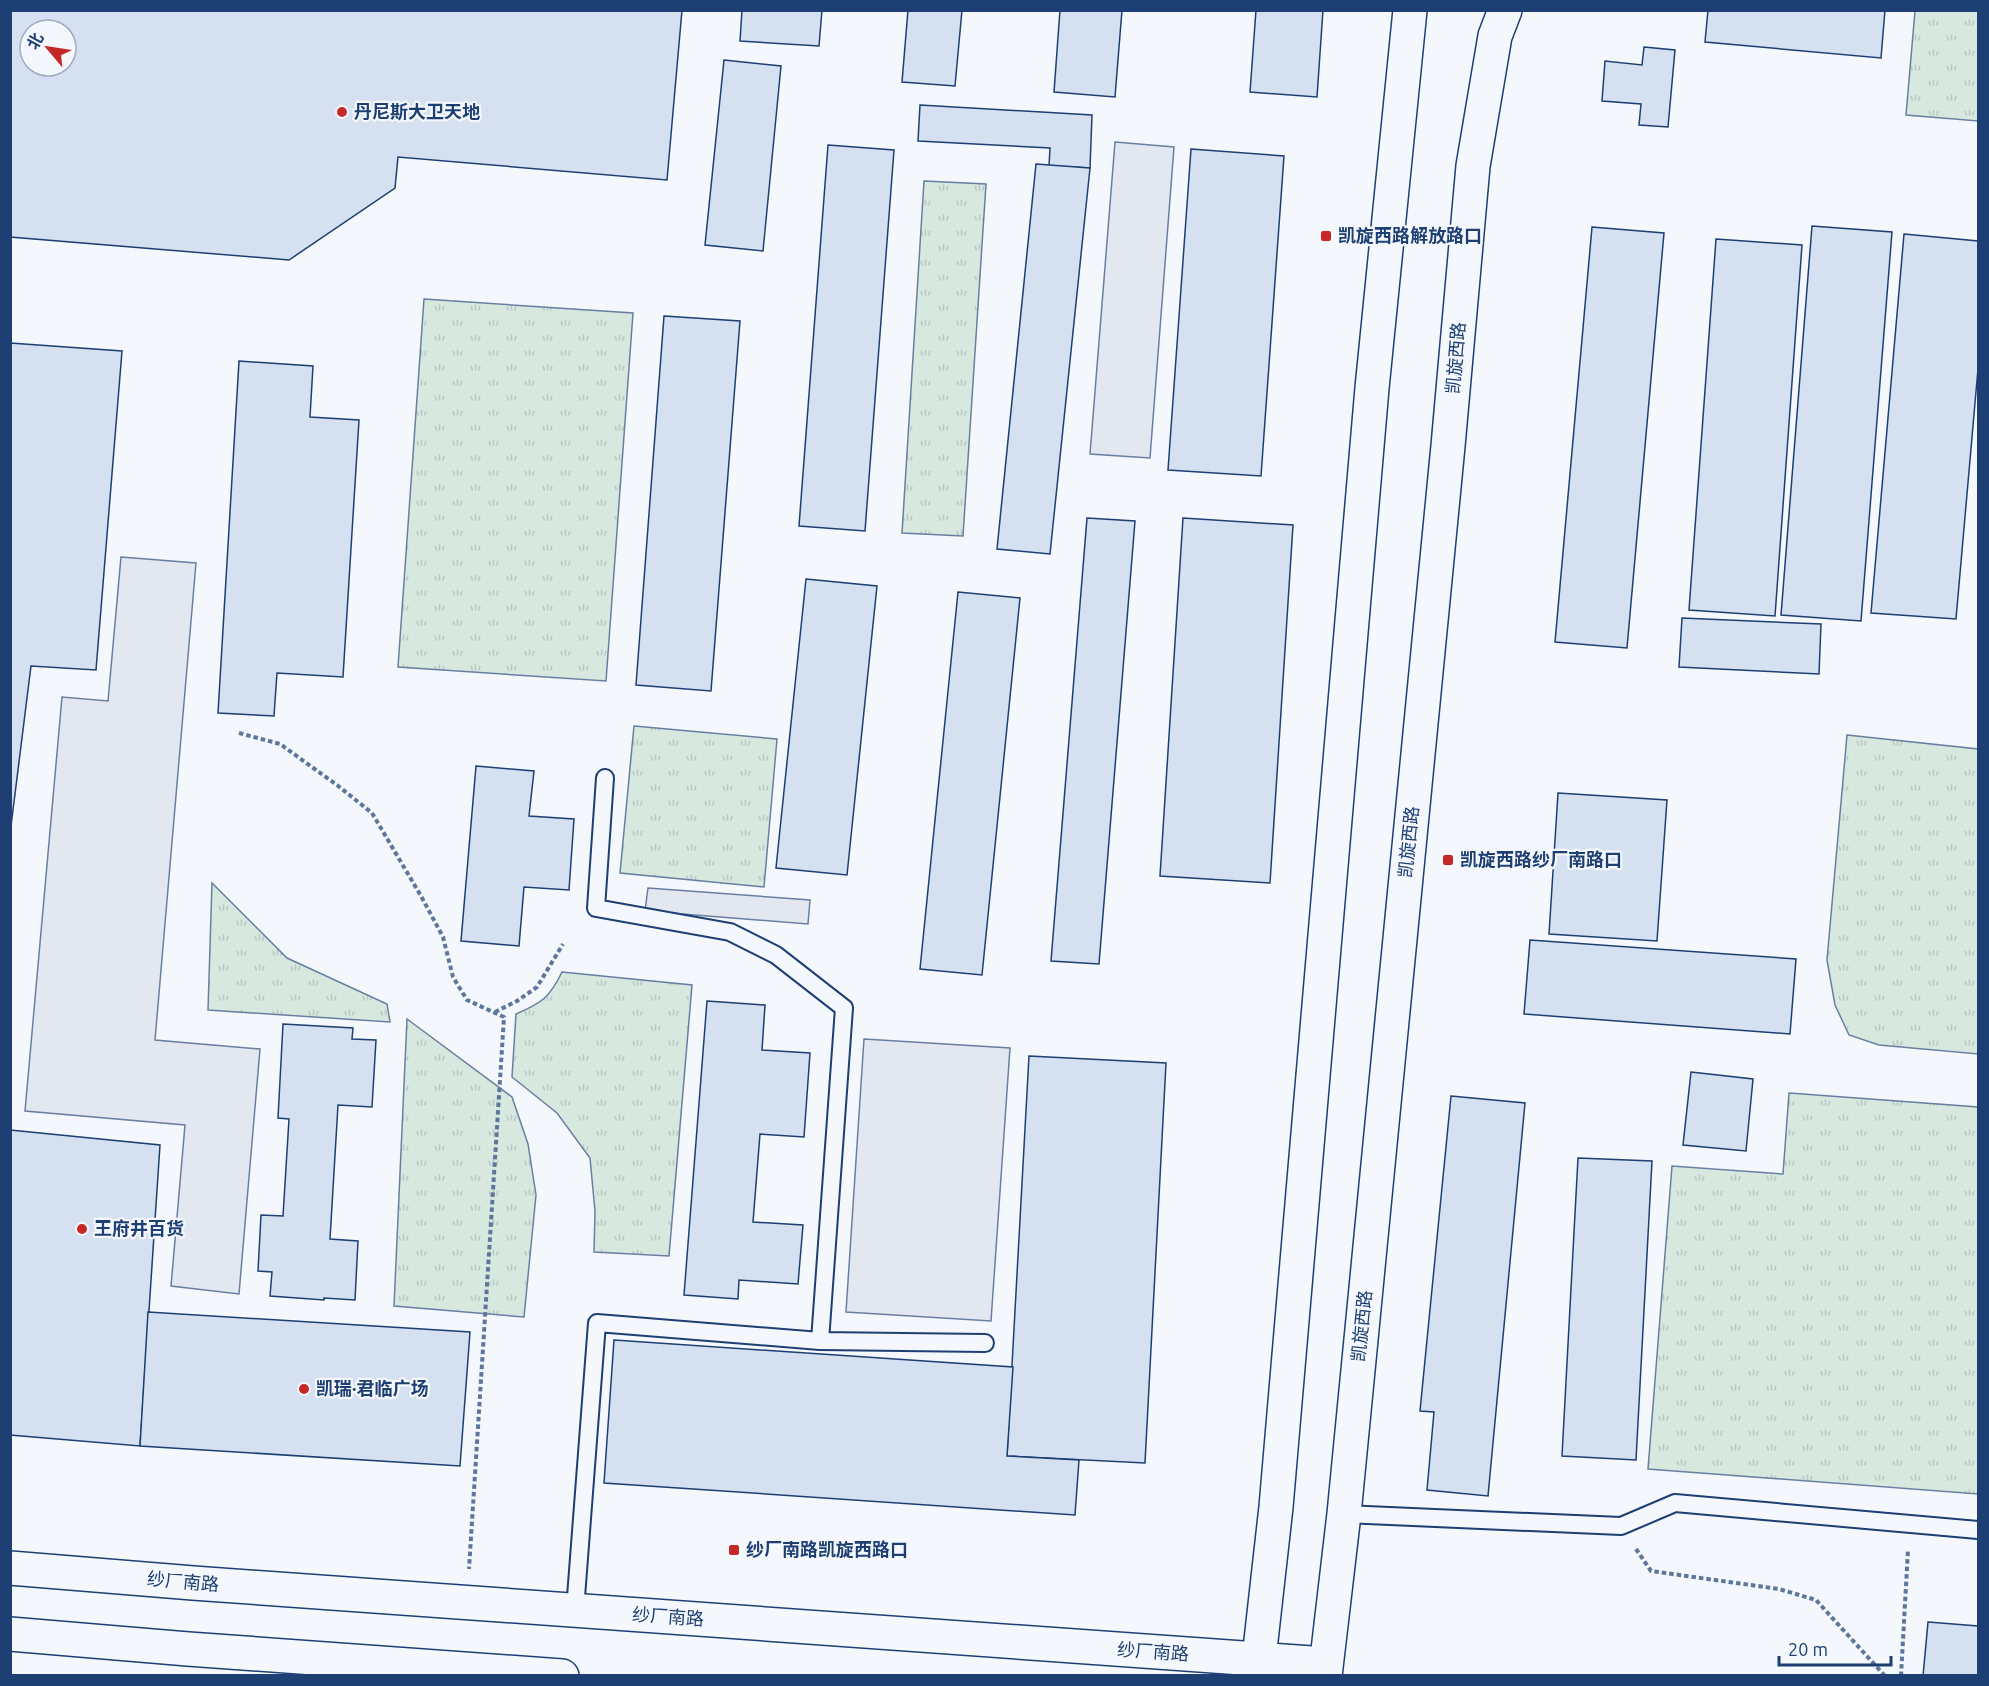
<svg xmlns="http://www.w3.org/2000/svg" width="1989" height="1686" viewBox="0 0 1989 1686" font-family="Ubuntu,'Noto Sans SC',sans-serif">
	<defs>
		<pattern id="grass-tufts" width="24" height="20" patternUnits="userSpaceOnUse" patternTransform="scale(1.5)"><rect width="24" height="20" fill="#d7e8df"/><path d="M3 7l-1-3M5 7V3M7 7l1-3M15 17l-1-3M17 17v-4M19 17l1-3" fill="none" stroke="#b8c8c3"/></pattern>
	</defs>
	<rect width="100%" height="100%" fill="#f4f7fb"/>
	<g fill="url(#grass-tufts)" stroke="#687fa3" stroke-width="1.5">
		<path d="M1915 11H1978V121L1906 115Z"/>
		<path d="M924 181 986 184 963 536 902 533Z"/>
		<path d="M424 299 633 313 606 681 398 667Z"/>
		<path d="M634 726 777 739 764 887 620 873Z"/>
		<path d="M1847 735 1978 749V1054L1879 1045 1849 1035 1835 1005 1827 960Z"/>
		<path d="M212 883 287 958 387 1004 390 1022 208 1010Z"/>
		<path d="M562 972 692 985 669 1256 594 1252 595 1211 590 1158 557 1113 512 1077 516 1014C542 1003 550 997 562 972Z"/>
		<path d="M407 1019 512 1097 528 1144 536 1195 524 1317 394 1306Z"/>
		<path d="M1789 1093 1978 1107V1494L1648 1469 1672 1166 1783 1174Z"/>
	</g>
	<g fill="#e3e8f0" stroke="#687fa3" stroke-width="1.5">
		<path d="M1115 142 1174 147 1150 458 1090 454Z"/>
		<path d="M121 557 196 563 155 1040 260 1049 239 1294 171 1286 185 1125 25 1111 62 697 108 701Z"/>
		<path d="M648 888 810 900 808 924 645 911Z"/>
		<path d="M864 1039 1010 1048 991 1321 846 1312Z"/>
	</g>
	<g fill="#d5e0f0" stroke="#1d3f73" stroke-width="1.5" fill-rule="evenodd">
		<path d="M10 10H682L667 180 398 157 395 188 289 260 10 237ZM30 30H66V66H30Z"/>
		<path d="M742 10H822L819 46 740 41Z"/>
		<path d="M908 10H962L955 86 902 82Z"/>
		<path d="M1060 10H1122L1115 97 1054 92Z"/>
		<path d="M1256 10H1323L1317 97 1250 92Z"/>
		<path d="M1708 10H1885L1881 58 1705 42Z"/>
		<path d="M1644 47 1675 50 1668 127 1639 125 1641 104 1602 101 1605 61 1642 65Z"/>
		<path d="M724 60 781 66 763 251 705 245Z"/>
		<path d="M920 105 1092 115 1090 168 1049 166 1050 148 918 141Z"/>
		<path d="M828 145 894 150 865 531 799 526Z"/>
		<path d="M1191 149 1284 156 1261 476 1168 470Z"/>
		<path d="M1036 164 1090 168 1050 554 997 549Z"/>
		<path d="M1812 226 1892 232 1861 621 1781 615Z"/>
		<path d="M1592 227 1664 233 1627 648 1555 642Z"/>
		<path d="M1904 234 1978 241V369L1956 619 1871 613Z"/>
		<path d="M1716 239 1802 245 1775 616 1689 610Z"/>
		<path d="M664 316 740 321 711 691 636 685Z"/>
		<path d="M10 343 122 351 96 670 31 666 10 834Z"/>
		<path d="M239 361 313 366 310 417 359 420 343 677 277 673 274 716 218 713Z"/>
		<path d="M1087 518 1135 521 1099 964 1051 961Z"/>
		<path d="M1183 518 1293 525 1270 883 1160 876Z"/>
		<path d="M806 579 877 586 847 875 776 868Z"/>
		<path d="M958 592 1020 598 982 975 920 969Z"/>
		<path d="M1682 618 1821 624 1819 674 1679 667Z"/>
		<path d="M476 766 534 771 529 816 574 819 569 890 524 887 519 946 461 941Z"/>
		<path d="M1558 793 1667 800 1657 941 1549 934Z"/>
		<path d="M1530 940 1796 959 1790 1034 1524 1014Z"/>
		<path d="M707 1001 765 1005 762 1050 810 1053 804 1137 760 1134 753 1222 803 1225 798 1284 739 1280 738 1299 684 1295Z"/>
		<path d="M283 1024 353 1028 352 1039 376 1040 372 1107 338 1105 330 1239 358 1241 355 1300 324 1298V1300L270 1296 272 1272 258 1271 261 1215 283 1216 289 1119 278 1118Z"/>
		<path d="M1029 1056 1166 1063 1145 1463 1007 1456Z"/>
		<path d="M1691 1072 1753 1079 1746 1151 1683 1145Z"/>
		<path d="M1451 1096 1525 1103 1488 1496 1427 1490 1434 1412 1420 1411Z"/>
		<path d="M10 1130 160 1145 140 1446 10 1435Z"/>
		<path d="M1578 1158 1652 1161 1636 1460 1562 1456Z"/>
		<path d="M148 1312 470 1332 460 1466 140 1446Z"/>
		<path d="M614 1340 1013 1367 1007 1456 1079 1460 1075 1515 604 1483Z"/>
		<path d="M1928 1622 1978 1626V1676H1923Z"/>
	</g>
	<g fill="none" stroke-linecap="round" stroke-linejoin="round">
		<defs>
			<g id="lane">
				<path d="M605 778 596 908 730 932 776 955 844 1008 820 1341"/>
				<path d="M1344 1514 1621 1526 1675 1503 1978 1530"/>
				<path d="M575 1610 597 1323 820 1341 985 1343"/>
			</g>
			<g id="secondary">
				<path d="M10 1568 193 1583 1326 1664"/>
				<path d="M10 1634 188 1649 562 1676"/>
				<path d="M1257 1676 1276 1507 1372 388 1410 10"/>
				<path d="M1325 1676 1344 1514 1448 446 1473 166 1495 36 1505 10"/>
			</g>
		</defs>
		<use href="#lane" stroke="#1d3f73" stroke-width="20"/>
		<use href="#secondary" stroke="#1d3f73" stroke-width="36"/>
		<g stroke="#5e769c" stroke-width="4" stroke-dasharray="4.5 3" stroke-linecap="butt">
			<path d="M239 733 280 744 337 785 372 813 421 896 443 937 453 977 467 1000 504 1017 469 1569"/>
			<path d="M495 1012 517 1001 537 987 563 944"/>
			<path d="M1636 1549 1651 1571 1779 1589 1816 1600 1885 1676"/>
			<path d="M1901 1676 1908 1550"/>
		</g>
		<use href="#lane" stroke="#f4f7fb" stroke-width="16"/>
		<use href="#secondary" stroke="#f4f7fb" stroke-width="33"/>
	</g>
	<g fill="#c62828" stroke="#f4f7fb" stroke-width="2">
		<circle cx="342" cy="112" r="6"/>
		<rect x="1320" y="230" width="12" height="12" rx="3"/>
		<rect x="1442" y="854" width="12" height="12" rx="3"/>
		<circle cx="82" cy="1229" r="6"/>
		<circle cx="304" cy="1389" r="6"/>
		<rect x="728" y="1544" width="12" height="12" rx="3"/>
	</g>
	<g text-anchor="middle" stroke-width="4.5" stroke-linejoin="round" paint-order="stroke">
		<g font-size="18" font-weight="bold" fill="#1d3f73" stroke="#f4f7fb" text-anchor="start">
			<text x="354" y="118">丹尼斯大卫天地</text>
			<text x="1338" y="242">凯旋西路解放路口</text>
			<text x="1460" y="866">凯旋西路纱厂南路口</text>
			<text x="94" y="1235">王府井百货</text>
			<text x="316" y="1395">凯瑞·君临广场</text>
			<text x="746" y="1556">纱厂南路凯旋西路口</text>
		</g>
		<g font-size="18" fill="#1d3f73" stroke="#f4f7fb">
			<text transform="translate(1456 358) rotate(-85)" y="6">凯旋西路</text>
			<text transform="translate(1409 842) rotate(-84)" y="6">凯旋西路</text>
			<text transform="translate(1362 1326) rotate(-84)" y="6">凯旋西路</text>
			<text transform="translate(183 1582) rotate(5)" y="6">纱厂南路</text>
			<text transform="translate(668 1617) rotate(4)" y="6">纱厂南路</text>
			<text transform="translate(1153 1652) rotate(4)" y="6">纱厂南路</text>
		</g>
	</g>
	<rect width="1989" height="1686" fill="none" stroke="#1d3f73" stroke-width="24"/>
	<g transform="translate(48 48) rotate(299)"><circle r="28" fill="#f4f7fb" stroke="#9eadc5" stroke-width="1.5"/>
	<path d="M0-4.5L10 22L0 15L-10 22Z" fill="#c62828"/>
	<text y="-9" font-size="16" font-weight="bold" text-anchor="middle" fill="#1d3f73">北</text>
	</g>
	<path d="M1779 1656v9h112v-9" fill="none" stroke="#1d3f73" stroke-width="3"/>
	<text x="1788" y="1656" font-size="18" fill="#1d3f73" stroke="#f4f7fb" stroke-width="4.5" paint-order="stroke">20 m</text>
</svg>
